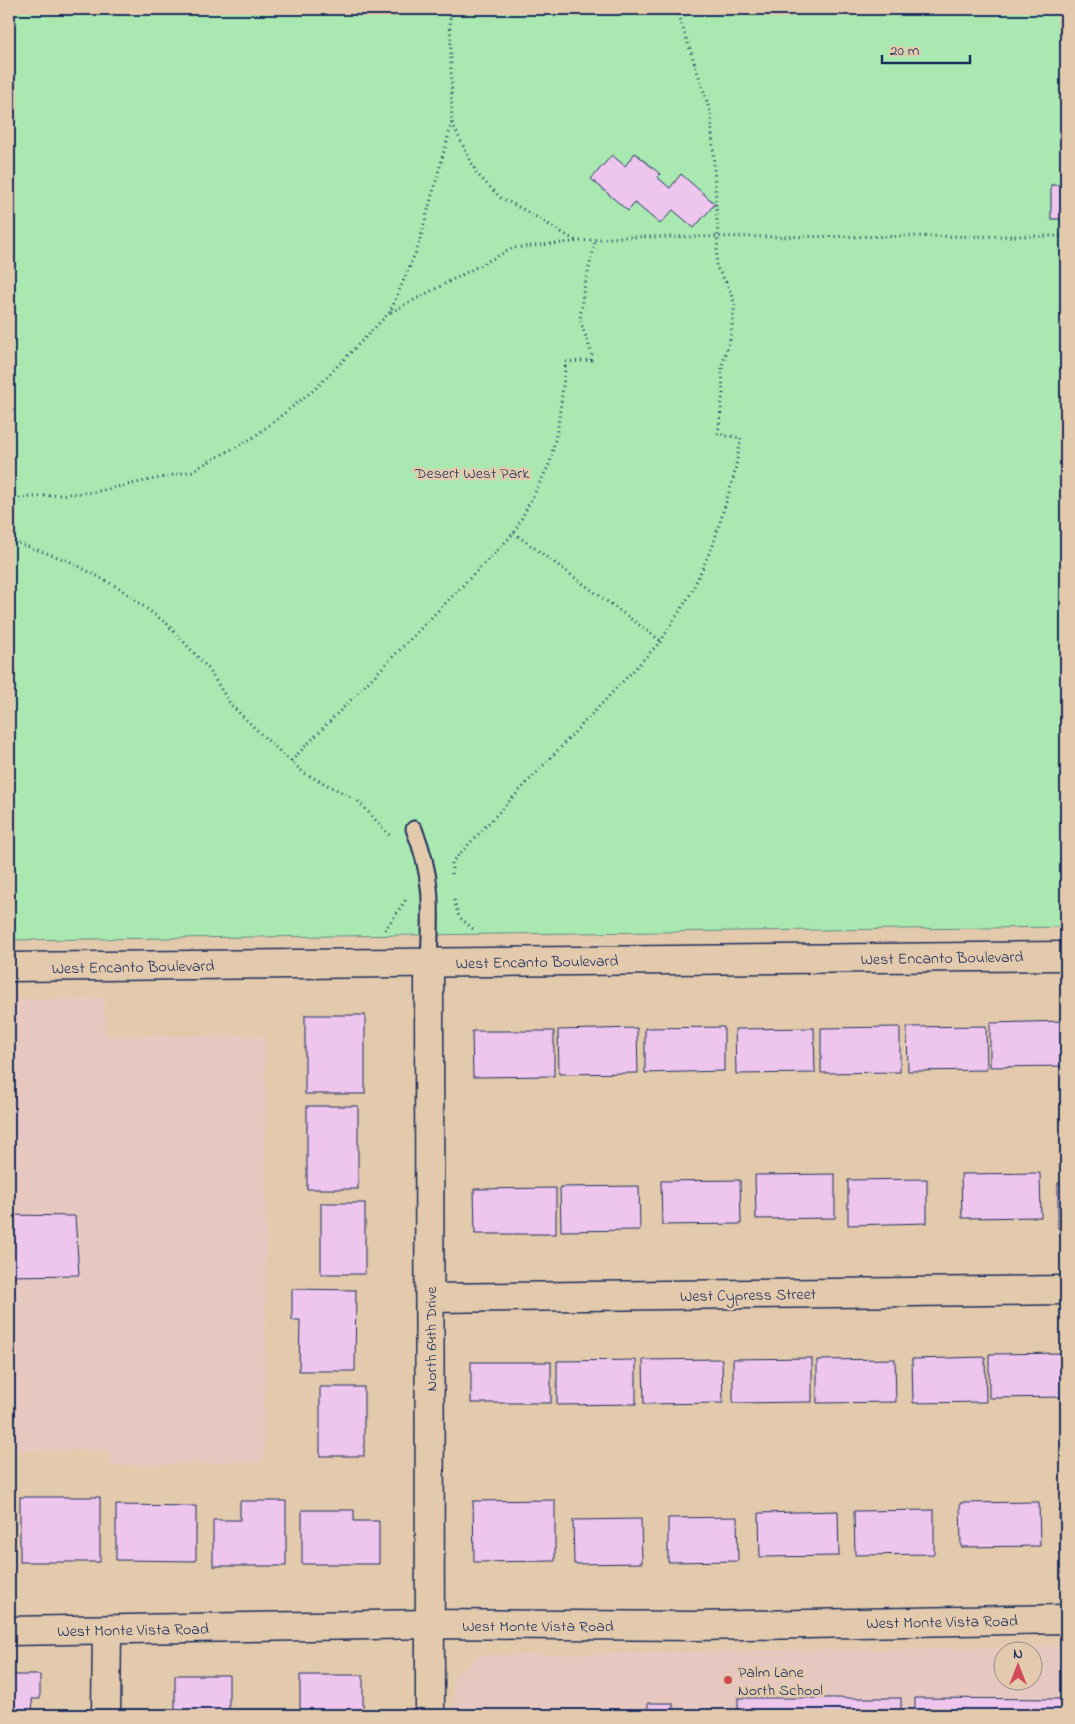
<svg xmlns="http://www.w3.org/2000/svg" width="1075" height="1724" viewBox="0 0 1075 1724" font-family="'Indie Flower',sans-serif">
	<rect width="100%" height="100%" fill="#e4caac"/>
	<filter id="ink" filterUnits="userSpaceOnUse"><feTurbulence type="fractalNoise" baseFrequency=".02" numOctaves="2"/><feDisplacementMap in="SourceGraphic" scale="10" xChannelSelector="R" yChannelSelector="G"/><feConvolveMatrix kernelMatrix="1 2 1 2 8 2 1 2 1" color-interpolation-filters="sRGB"/></filter>
	<g filter="url(#ink)">
		<g fill="#e7c8c0" fill-rule="evenodd">
			<path d="M105 998 106 1036 265 1035 267 1236 264 1462 109 1466V1450L9 1451V999Z"/>
			<path d="M1066 1646V1715H453V1678L480 1655ZM1002 1652H1032V1682H1002Z"/>
		</g>
		<path fill="#a9e8b0" stroke="#628c87" d="M9 9H1066V927L9 940Z"/>
		<g fill="#edc5ed" stroke="#1b2f5e">
			<path d="M635 153 660 174 657 177 670 188 681 174 715 204 694 228 673 210 660 224 635 203 628 211 591 179 612 155 625 166Z"/>
			<rect x="1051" y="185" width="15" height="34"/>
			<rect x="305" y="1015" width="60" height="79"/>
			<path d="M1066 1021V1066L990 1067V1023Z"/>
			<path d="M986 1026 987 1070 908 1071 907 1027Z"/>
			<path d="M724 1027V1071L645 1073V1028Z"/>
			<path d="M900 1027V1072L821 1073V1028Z"/>
			<path d="M637 1028 638 1073 559 1074 558 1030Z"/>
			<path d="M814 1028 815 1073 736 1074 735 1029Z"/>
			<path d="M472 1031H554V1076L473 1077Z"/>
			<rect x="307" y="1106" width="51" height="83"/>
			<path d="M1040 1173 1041 1217 962 1218 961 1174Z"/>
			<path d="M835 1174V1218L756 1219 755 1175Z"/>
			<path d="M927 1179V1223L848 1225V1180Z"/>
			<path d="M740 1180 741 1224 662 1225 661 1181Z"/>
			<rect x="1058" y="1183" width="8" height="45"/>
			<path d="M639 1186 640 1230 561 1231 560 1187Z"/>
			<path d="M556 1188V1234H475L474 1189Z"/>
			<rect x="321" y="1203" width="44" height="71"/>
			<path d="M9 1215 75 1216 79 1275 9 1276Z"/>
			<path d="M292 1289 356 1290 355 1371H299L300 1320H292Z"/>
			<path d="M1066 1353V1397L989 1398V1354Z"/>
			<path d="M985 1357 986 1402 913 1403 912 1359Z"/>
			<path d="M812 1358V1402L733 1403V1359Z"/>
			<path d="M722 1359 723 1403 644 1404 643 1360Z"/>
			<path d="M895 1359 896 1402 817 1403V1360Z"/>
			<path d="M636 1360V1404L557 1405V1361Z"/>
			<rect x="471" y="1362" width="80" height="41"/>
			<rect x="320" y="1387" width="44" height="69"/>
			<rect x="20" y="1497" width="80" height="65"/>
			<path d="M555 1500V1561L474 1562 473 1501Z"/>
			<path d="M240 1501H286V1566H213V1520H240Z"/>
			<path d="M1039 1502 1040 1546 961 1547 960 1503Z"/>
			<path d="M116 1505 196 1506V1561L116 1560Z"/>
			<path d="M302 1510H354V1521H379V1564H302Z"/>
			<path d="M934 1510V1554L855 1555 854 1511Z"/>
			<path d="M1059 1510H1066V1554H1060Z"/>
			<path d="M838 1511 839 1556 760 1557 759 1513Z"/>
			<path d="M737 1517 738 1561 668 1562V1518Z"/>
			<path d="M641 1519 642 1563 574 1564 573 1520Z"/>
			<path d="M9 1675H40V1699H32L33 1715H9Z"/>
			<rect x="175" y="1675" width="54" height="40"/>
			<path d="M300 1675H363V1715H286V1712H300Z"/>
			<rect x="738" y="1698" width="163" height="17"/>
			<path d="M915 1698 1066 1699V1715H915Z"/>
			<rect x="648" y="1703" width="25" height="12"/>
			<rect x="569" y="1711" width="52" height="4"/>
			<rect x="492" y="1712" width="51" height="3"/>
		</g>
		<g fill="none" stroke-linecap="round" stroke-linejoin="round">
			<defs>
				<path id="lane" d="M414 829C434 878 431 911 429 963"/>
				<g id="street">
					<path d="M429 963 430 1715"/>
					<path d="M430 1298 1066 1290"/>
					<path d="M9 1631 430 1624 697 1626 1066 1619"/>
					<path d="M106 1715 107 1630"/>
				</g>
				<path id="secondary" d="M9 967 1066 956"/>
			</defs>
			<use href="#lane" stroke="#1b2f5e" stroke-width="19"/>
			<use href="#street" stroke="#1b2f5e" stroke-width="31"/>
			<use href="#secondary" stroke="#1b2f5e" stroke-width="31"/>
			<g stroke="#1b2f5e" stroke-width="3" stroke-dasharray="1 4" stroke-linecap="butt">
				<path d="M9 15 15 9"/>
				<path d="M452 123 477 174 501 198 528 212 576 241"/>
				<path d="M391 312 513 248 621 237 1066 236"/>
				<path d="M9 499 94 492 192 471 254 437 315 389 390 312 418 247 452 122 450 9"/>
				<path d="M514 533 661 641"/>
				<path d="M9 540 69 561 119 588 167 624 207 667 231 705 264 737 304 773 357 800 391 837"/>
				<path d="M291 761 514 533 550 463 558 426 566 362 591 360 592 354 580 320 583 293 596 239"/>
				<path d="M452 874V862L661 641 691 593 713 545 734 476 741 438 718 434 723 393 722 365 730 340 735 304 727 284 716 266 718 237 711 114 677 9"/>
				<path d="M454 900 459 917 473 929"/>
				<path d="M385 930 405 901V897"/>
			</g>
			<use href="#lane" stroke="#e4caac" stroke-width="15"/>
			<use href="#street" stroke="#e4caac" stroke-width="28"/>
			<use href="#secondary" stroke="#e4caac" stroke-width="28"/>
		</g>
	</g>
	<circle fill="#d1495b" stroke="#e4caac" stroke-width="2" cx="728" cy="1680" r="5"/>
	<g text-anchor="middle" stroke-width="5" stroke-linejoin="round" paint-order="stroke">
		<g font-size="16" fill="#223862" stroke="#e4caac">
			<text x="472" y="478">Desert West Park</text>
		</g>
		<g font-size="16" fill="#1b2f5e" stroke="#e4caac">
			<text transform="translate(942 957) rotate(-1)" y="6">West Encanto Boulevard</text>
			<text transform="translate(537 961) rotate(-1)" y="6">West Encanto Boulevard</text>
			<text transform="translate(133 966) rotate(-1)" y="6">West Encanto Boulevard</text>
			<text transform="translate(748 1294) rotate(-1)" y="6">West Cypress Street</text>
			<text transform="translate(430 1339) rotate(-90)" y="6">North 64th Drive</text>
			<text transform="translate(942 1621) rotate(-1)" y="6">West Monte Vista Road</text>
			<text x="538" y="1631">West Monte Vista Road</text>
			<text transform="translate(133 1629) rotate(-1)" y="6">West Monte Vista Road</text>
		</g>
		<g font-size="16" fill="#1b2f5e" stroke="#e4caac" text-anchor="start">
			<text x="738" y="1677">Palm Lane<tspan x="738" dy="18">North School</tspan></text>
		</g>
	</g>
	<rect width="1075" height="1724" fill="none" stroke="#e4caac" stroke-width="30"/>
	<rect x="15" y="15" width="1045" height="1694" fill="none" stroke="#1b2f5e" stroke-width="2" filter="url(#ink)"/>
	<g transform="translate(1018 1666)"><circle r="24" fill="#e4caac" stroke="#948c8d"/>
	<path d="M0-4L9 19L0 12L-9 19Z" fill="#d1495b"/>
	<text y="-8" font-size="14" font-weight="bold" text-anchor="middle" fill="#1b2f5e">N</text>
	</g>
	<path d="M882 55v8h88v-8" fill="none" stroke="#1b2f5e" stroke-width="2.5"/>
	<text x="890" y="55" font-size="15" fill="#1b2f5e" stroke="#e4caac" stroke-width="4" paint-order="stroke">20 m</text>
</svg>
